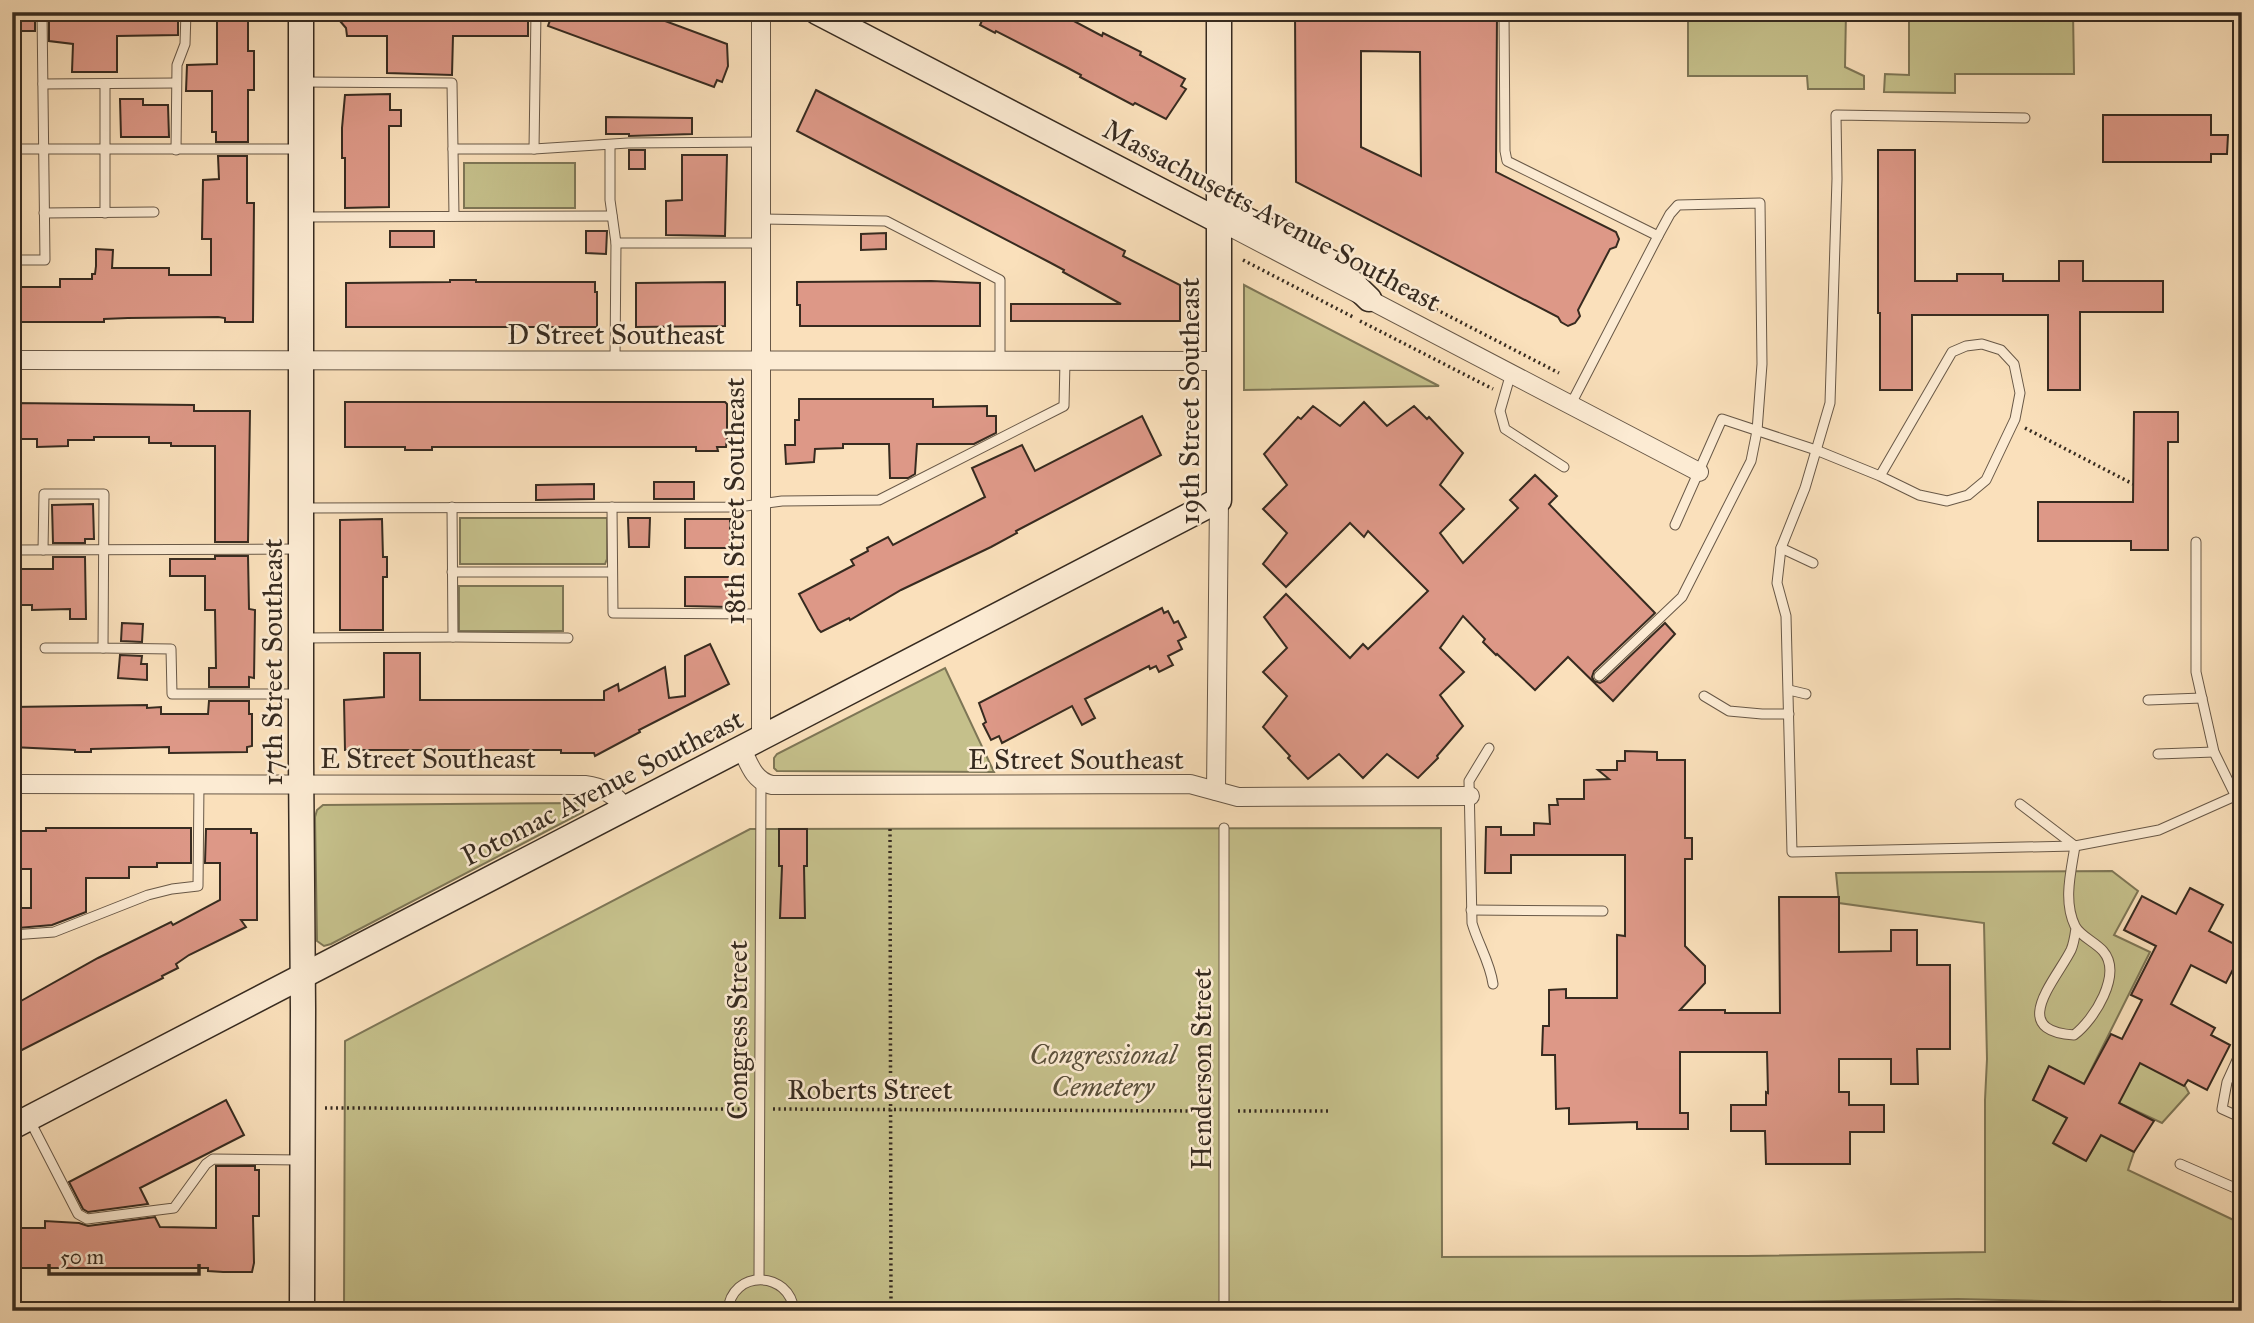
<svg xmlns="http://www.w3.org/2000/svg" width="2254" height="1323" viewBox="0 0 2254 1323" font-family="'IM FELL Great Primer',serif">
	<rect width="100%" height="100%" fill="#fae0bb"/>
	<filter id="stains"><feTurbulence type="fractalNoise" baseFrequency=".00286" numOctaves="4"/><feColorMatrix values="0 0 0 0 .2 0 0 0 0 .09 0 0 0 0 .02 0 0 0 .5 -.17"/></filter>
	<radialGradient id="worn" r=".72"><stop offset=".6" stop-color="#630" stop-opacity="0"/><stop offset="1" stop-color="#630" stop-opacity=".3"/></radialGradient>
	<g fill="#c5c08b" stroke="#7e7656" stroke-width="2" fill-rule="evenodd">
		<path d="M1688 12H1846L1845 67 1864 76V89H1808L1807 76H1688Z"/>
		<path d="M1909 12H2073L2074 74H1955V93L1884 92 1885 74 1909 75Z"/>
		<rect x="464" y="163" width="111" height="45"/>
		<path d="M1244 285 1439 386 1244 390Z"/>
		<path d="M460 518H607V559L605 564H460Z"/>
		<rect x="459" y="586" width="104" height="45"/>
		<path d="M945 668 994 772 777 771 774 768V758L777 754Z"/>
		<path d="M580 803 584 807 583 812 331 944 324 946 317 941 315 817 317 810 323 805Z"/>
		<path d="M1441 828 1442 1257 1747 1256 1985 1252V1100L1987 1059 1984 923 1839 903 1836 873 2112 871 2138 891 2114 935 2150 952 2084 1084 2049 1066 2033 1100 2067 1118 2054 1144 2086 1161 2101 1135 2134 1152 2128 1170 2242 1224V1311H344L345 1041 750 829ZM1958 1299 2125 1303 1589 1306V1305Z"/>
		<path d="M2139 1061 2184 1084 2189 1093 2162 1123 2117 1102Z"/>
	</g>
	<g fill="#dd9887" stroke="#372b20" stroke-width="2" fill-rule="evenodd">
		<rect x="19" y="12" width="16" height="19"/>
		<path d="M49 12H178V35L117 36V72H72L73 44 49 41Z"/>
		<path d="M217 12H248V51H254V90H248V142H216V132H212V91H186L187 65 217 64Z"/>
		<path d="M350 12H528V36H453L452 75 387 73V36H347L346 28 340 21Z"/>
		<path d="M553 12H641L727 44 728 66 722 82 717 80 714 87 548 26Z"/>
		<path d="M986 12H1057L1102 36 1103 33 1141 52 1140 55 1185 79 1181 86 1186 89 1166 119 1135 103 1133 105 1080 77 1081 75 1066 67 996 31 995 33 980 25Z"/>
		<path d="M1295 12H1497L1496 172 1616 232 1619 239 1616 247 1610 249 1578 310 1580 316 1575 323 1568 326 1561 322 1558 317 1296 182ZM1361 51 1420 52 1421 176 1361 147Z"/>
		<path d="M816 90 1125 251 1123 256 1180 285V321H1011V304H1121L1063 272 1064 270 1049 262 797 131Z"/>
		<path d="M390 94V110H401V126H389V207L345 208V158H342V128L345 95Z"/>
		<path d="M120 99H143V105H168L169 137H121Z"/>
		<path d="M2103 115H2211V135H2228L2227 154H2211V162H2103Z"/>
		<path d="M606 117 692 118V134L629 136V134H606Z"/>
		<rect x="629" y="150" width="16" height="19"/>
		<path d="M1878 150H1915V281H1957V274H2003V281H2059V261H2083V281H2163V312H2080V390H2048V315H1912V390H1880V313H1878Z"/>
		<path d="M682 155H727L725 236 666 235V201L682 200Z"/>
		<path d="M218 156H247V203H254L253 322H225V318L218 317 128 318 104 319V322H12V287H60V279H92V274H95L96 266V249L113 250 112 268H169V275H211V239H202L203 180 219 179Z"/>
		<rect x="390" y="231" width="44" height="16"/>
		<path d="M586 231H607L606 254 586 253Z"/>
		<path d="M886 233V249L861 250V234Z"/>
		<path d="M450 280H476V282H595V292H597V327H346V283L450 282Z"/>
		<path d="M931 281 980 283V326H800V305H797V282Z"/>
		<path d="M725 282V326L636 327V283Z"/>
		<path d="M799 399H933V407L987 406V416H996V433L974 444H917L915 474 908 478H890L889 444H843V448L815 449 814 462 786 464 785 445H795V420H799Z"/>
		<path d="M345 402H725L727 404V437L726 447H717L718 451H696V447H432V450H405V447H345Z"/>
		<path d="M1364 402 1387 426 1414 406 1427 419 1429 417 1463 453 1440 485 1464 509 1440 533 1463 563 1518 508 1510 500 1535 475 1557 496 1549 504 1655 613 1594 671 1592 677 1594 681 1600 683 1604 681 1665 623 1675 634 1613 701 1568 657 1535 690 1497 654 1496 655 1483 642 1485 639 1463 616 1440 648 1464 672 1440 695 1463 726 1437 756 1438 758 1418 778 1387 754 1363 778 1339 754 1308 779 1288 758 1290 756 1263 727 1287 696 1263 672 1287 648 1264 617 1286 594 1350 658 1363 644 1368 649 1428 591 1368 531 1364 537 1350 523 1286 587 1263 564 1287 533 1263 509 1287 485 1264 454 1298 417 1301 419 1313 406 1340 426Z"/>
		<path d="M12 403 194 405V411H250L248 542H215V446H171V443H149V437H94V440H68V446L37 447V439H12Z"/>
		<path d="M2134 412H2178V442H2168V550H2131V541H2038V502H2133Z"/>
		<path d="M1142 416 1161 455 1016 531 1017 533 991 547 901 590 850 620 849 618 821 632 818 629 799 594 854 565 851 560 868 551 867 548 888 537 893 545 985 497 972 468 1022 445 1035 471Z"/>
		<rect x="654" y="482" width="40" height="17"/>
		<path d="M594 484V499L536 500V485Z"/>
		<path d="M93 504 94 539H85V543H53L52 505Z"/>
		<path d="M628 518H650L649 547H629Z"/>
		<path d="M382 519 383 557H387V577H383V630H340V520Z"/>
		<rect x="685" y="519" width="45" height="29"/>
		<path d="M215 556H248L249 609 255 610 254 678 249 677V687H209V668H216L215 610H205V576H170V559H215Z"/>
		<path d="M53 557H85L86 619H70V609L32 610V605H12V569H53Z"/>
		<path d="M685 577H730V607L685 606Z"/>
		<path d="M1162 608 1164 613 1168 611 1174 623 1178 621 1186 637 1178 641 1182 649 1168 656 1173 665 1159 672 1156 666 1150 669 1149 666 1085 699 1095 718 1082 725 1072 706 1002 743 999 736 991 740 983 724 986 722 979 703Z"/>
		<path d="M122 623 143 624 142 642 121 641Z"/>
		<path d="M710 644 729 684 639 730 640 732 595 756 594 753H561V750H345L344 700 384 697V653H420V700H604V691L618 684 619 691 665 667 669 698 685 696V656Z"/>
		<path d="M120 655 142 656 141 664H147V680L118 678Z"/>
		<path d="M209 701H249V714H252V746L247 747V752L169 753V747L91 749V752H75V750L12 747V707L147 705V708L161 707V714H208Z"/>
		<path d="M1625 751 1657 752V760H1685V838H1692V859H1685V946L1705 966V983L1680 1010H1725V1013H1780L1779 897H1839V952L1891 951V930H1917V965H1950V1049H1917L1918 1084H1891V1059H1839V1092H1849V1105H1884V1132H1850V1164H1766L1765 1131H1731V1105H1766V1092L1768 1093 1767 1052H1680V1113H1688V1129H1637V1122L1569 1124V1108L1556 1109 1555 1055H1542L1543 1026H1549V990L1566 989V998H1617V935L1625 936V855H1511V873H1485L1486 827H1501V835H1534V823L1550 824 1549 805H1558L1557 799H1584V780L1609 779 1598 770H1617V761H1625Z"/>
		<path d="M46 828H191V863H157V867H129V878H86V912L52 925 18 928V908H31V869H12V831H46Z"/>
		<path d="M206 829H251V833H257V920H241L246 927 189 955 176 964 178 968 162 976 163 978 12 1055V1006L98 958 171 922 173 925 220 900V863H205Z"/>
		<path d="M779 829H807V866H804L805 918H780L782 866H779Z"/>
		<path d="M2190 888 2223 905 2209 931 2242 948V952L2226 983 2191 965 2171 1004 2215 1028 2211 1035 2230 1045 2207 1090 2188 1080 2184 1086 2140 1063 2119 1103 2154 1121 2134 1152 2101 1135 2086 1161 2053 1143 2067 1118 2033 1100 2049 1066 2084 1084 2111 1034 2122 1039 2142 1000 2131 995 2156 946 2124 930 2142 896 2176 914Z"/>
		<path d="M226 1100 244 1135 140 1188 148 1204 88 1212 83 1209 69 1182Z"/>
		<path d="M216 1166H255V1170H259V1216H253L254 1263 252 1272H223L208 1271V1268H12V1228H45V1221L79 1223 88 1226 155 1217 160 1227 216 1228Z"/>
	</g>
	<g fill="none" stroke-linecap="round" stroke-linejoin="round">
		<defs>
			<g id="lane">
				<path d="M1504 12 1505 151 1507 161 1658 236"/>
				<path d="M303 82 452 83 454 216"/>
				<path d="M43 84 176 83"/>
				<path d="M105 84V213"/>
				<path d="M2025 118 1836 115 1837 179 1830 403 1805 488 1781 548 1777 583 1786 616 1792 852 2075 846 2159 830 2242 793"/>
				<path d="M610 145V200L616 243 615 360"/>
				<path d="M12 149H301"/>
				<path d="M453 149H534L628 143 761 142"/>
				<path d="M534 149 536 12"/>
				<path d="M176 150 177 65 185 44 186 12"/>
				<path d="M44 213 154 212"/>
				<path d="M303 217 612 216"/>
				<path d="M762 219 886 221 1000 280V361"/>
				<path d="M616 243H761"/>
				<path d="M12 260H45L42 12"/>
				<path d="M1511 373 1500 411 1505 429 1564 467"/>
				<path d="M1571 404 1658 236 1670 214 1678 205 1760 203 1762 364 1757 431 1751 461 1682 597 1599 676"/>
				<path d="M612 507 613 613 760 614"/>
				<path d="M304 508 739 507 782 501 879 500 1064 406 1065 361"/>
				<path d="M1675 525 1722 419 1816 450 1880 476 1919 495 1947 501 1968 495 1986 480 2015 419 2020 393 2014 364 2001 350 1982 344 1966 346 1952 352 1880 476"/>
				<path d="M2196 542V672L2214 752 2242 809"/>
				<path d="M1781 548 1813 563"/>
				<path d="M12 550 301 549"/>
				<path d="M43 550 44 494H104L103 648 171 649 172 694H298"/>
				<path d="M452 572H612"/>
				<path d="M453 637 568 638"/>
				<path d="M303 638 453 637 452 507"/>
				<path d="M45 648H103"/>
				<path d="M1789 690 1806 694"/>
				<path d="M1704 696 1729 711 1762 714H1789"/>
				<path d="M2148 700 2202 698"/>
				<path d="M1489 748 1469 781 1472 923C1478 944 1490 962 1493 984"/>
				<path d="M2158 754 2214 752"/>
				<path d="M2020 804 2075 846"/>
				<path d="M1224 828V1311"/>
				<path d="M2075 846C2071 872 2063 901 2075 926 2080 936 2095 942 2103 951 2123 974 2094 1020 2074 1035 2007 1031 2056 980 2071 950 2074 943 2075 935 2076 928"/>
				<path d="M1471 910 1603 911"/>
				<path d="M12 935 54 932 148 895 172 889 198 886 199 784"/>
				<path d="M2242 1049 2227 1082 2222 1109 2242 1118"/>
				<path d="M29 1119 78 1214 87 1219 174 1208 206 1164 213 1159 301 1160"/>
				<path d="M2180 1164 2242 1191"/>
				<path d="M759 1279 761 781"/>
				<path d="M728 1311C731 1269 790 1270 794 1311"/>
				<path d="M1884 1311 2159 1306 2160 1311"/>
			</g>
			<g id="street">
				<path d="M1219 221 1699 472"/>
				<path d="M12 360 1219 361"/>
				<path d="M761 739V12"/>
				<path d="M742 749C749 764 754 781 772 785L1190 784 1238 797 1470 796"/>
				<path d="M12 784 585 785C602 787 615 794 625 808"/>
				<path d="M1216 791 1219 500"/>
			</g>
			<g id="secondary">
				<path d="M301 12V759L303 1009 302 1311"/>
				<path d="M817 12 1219 221"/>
				<path d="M1219 206 1332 263 1369 299"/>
				<path d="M12 1127 1219 500V12"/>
			</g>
		</defs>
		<use href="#lane" stroke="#685847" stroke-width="11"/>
		<use href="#street" stroke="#685847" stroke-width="20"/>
		<use href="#secondary" stroke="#372b20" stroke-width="27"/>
		<g stroke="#372b20" stroke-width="3.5" stroke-dasharray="2 3.5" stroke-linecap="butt">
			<path d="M1243 260 1353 317"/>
			<path d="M1387 284 1559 373"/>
			<path d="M1360 321 1493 389"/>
			<path d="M2025 428 2133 484"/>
			<path d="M890 829 891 1311"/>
			<path d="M325 1108 747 1109"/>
			<path d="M773 1109 1209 1111"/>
			<path d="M1238 1111H1330"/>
		</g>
		<use href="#lane" stroke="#fcebd3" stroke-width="9"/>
		<use href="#street" stroke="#fcebd3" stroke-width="18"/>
		<use href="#secondary" stroke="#fcebd3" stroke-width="24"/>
	</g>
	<g text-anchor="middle" stroke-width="5" stroke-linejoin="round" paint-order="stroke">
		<g font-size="28" fill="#372b20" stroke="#fcebd3">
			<text transform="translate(1272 215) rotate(28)" y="10">Massachusetts Avenue Southeast</text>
			<text x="616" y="344">D Street Southeast</text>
			<text transform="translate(1189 401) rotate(-90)" y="10">19th Street Southeast</text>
			<text transform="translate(734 501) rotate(-90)" y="10">18th Street Southeast</text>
			<text transform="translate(272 662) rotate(-90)" y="10">17th Street Southeast</text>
			<text x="428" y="768">E Street Southeast</text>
			<text x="1076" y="769">E Street Southeast</text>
			<text transform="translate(602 787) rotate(-27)" y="10">Potomac Avenue Southeast</text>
			<text transform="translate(737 1030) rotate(-90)" y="10">Congress Street</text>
			<text transform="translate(1201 1069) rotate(-90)" y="10">Henderson Street</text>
			<text x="870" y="1099">Roberts Street</text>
		</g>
		<g font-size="28" font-style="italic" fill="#5a503b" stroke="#fcebd3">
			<text x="1103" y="1064">Congressional<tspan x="1103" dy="32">Cemetery</tspan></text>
		</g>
	</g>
	<rect width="2254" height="1323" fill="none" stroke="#fae0bb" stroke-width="42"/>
	<rect x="14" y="14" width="2226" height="1295" fill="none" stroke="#372b20" stroke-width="3.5"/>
	<rect x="21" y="21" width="2212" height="1281" fill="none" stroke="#372b20" stroke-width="2"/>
	<path d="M49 1264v10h150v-10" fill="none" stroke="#372b20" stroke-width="3.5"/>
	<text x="60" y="1264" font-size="21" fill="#372b20" stroke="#fcebd3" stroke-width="5" paint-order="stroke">50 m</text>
	<rect width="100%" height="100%" filter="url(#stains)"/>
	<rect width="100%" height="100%" fill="url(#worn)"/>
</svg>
